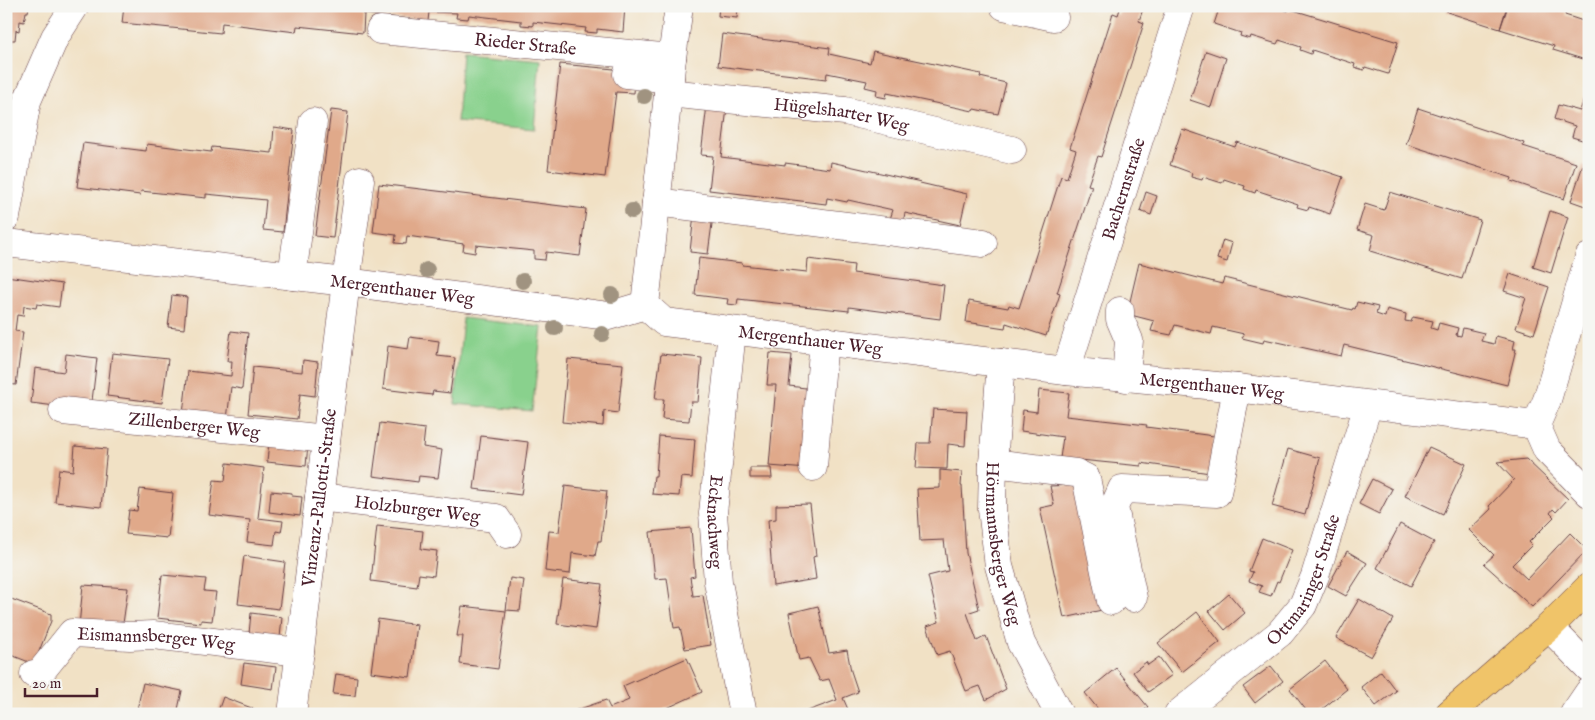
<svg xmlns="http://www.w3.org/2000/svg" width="1595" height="720" viewBox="0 0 1595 720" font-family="'IM FELL English',serif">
	<rect width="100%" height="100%" fill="#f6f6f2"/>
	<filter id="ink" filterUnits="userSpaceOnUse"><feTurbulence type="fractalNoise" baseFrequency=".02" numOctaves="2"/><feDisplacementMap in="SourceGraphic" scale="10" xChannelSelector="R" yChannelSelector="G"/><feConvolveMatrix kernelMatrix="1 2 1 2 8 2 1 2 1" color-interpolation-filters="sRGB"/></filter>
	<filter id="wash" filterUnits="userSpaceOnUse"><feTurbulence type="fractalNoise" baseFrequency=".0096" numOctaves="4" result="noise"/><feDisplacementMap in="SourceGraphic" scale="20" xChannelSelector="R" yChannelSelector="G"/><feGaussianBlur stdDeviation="1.12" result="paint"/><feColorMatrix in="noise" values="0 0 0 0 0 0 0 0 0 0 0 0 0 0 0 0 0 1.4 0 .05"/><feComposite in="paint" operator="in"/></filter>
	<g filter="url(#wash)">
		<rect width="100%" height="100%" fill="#f1e1c5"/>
		<g fill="#89d18d" stroke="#6a785c">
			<path d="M462 52 540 59 534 129 457 122Z"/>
			<path d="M463 318 542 327 532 411 455 404Z"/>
		</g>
		<g id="blocks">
			<g fill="#e0a98a">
				<path d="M11 6H29L28 12H26L24 22 20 21 19 31 16 30 15 40H11L10 50 6 49V16L7 10H10Z"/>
				<path d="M124 6H625L623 32 597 29V33L585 32 586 28 533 22V26L521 25V21L469 15 468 19 456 18 457 13 429 12 428 21 364 14 363 33 297 26 296 32 222 23 221 33 122 23Z"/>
				<path d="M719 6H738L737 18 718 16Z"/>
				<path d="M1121 6H1144L1139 21 1144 23 1101 157 1098 156 1088 185 1092 186 1057 293 1060 294 1046 336 1006 323 1005 328 966 322 969 301 1008 308 1009 305 1019 308 1061 176 1067 178 1076 150 1070 148 1113 13 1118 15Z"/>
				<path d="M1220 6H1271L1288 11 1290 9 1398 42 1388 74 1365 67 1364 70 1354 67 1355 64 1312 50 1311 54 1300 50 1301 47 1279 40 1277 44 1251 36 1250 39 1240 36 1241 33 1214 24Z"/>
				<path d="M1448 6H1507L1500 29 1447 12Z"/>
				<path d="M1508 6H1549L1566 12 1565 15 1589 23V61L1553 50 1554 46 1500 29Z"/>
				<path d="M722 34 830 48 829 54 870 63 873 51 981 74 980 77 1006 83 998 114 974 109 973 111 887 93 886 98 876 96 877 90 865 87 867 81 827 73 826 79 718 66Z"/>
				<path d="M1206 51 1226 58 1211 107 1190 100Z"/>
				<path d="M560 64 636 71 634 93 616 92 605 177 548 170Z"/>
				<path d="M1589 84V142L1572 137 1575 126 1554 119 1558 105 1580 111Z"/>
				<path d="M707 105 727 108 721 157 785 165V163L830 169 831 162 921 182 920 183 967 194 960 225 905 213 903 222 890 219 893 210 848 200 847 202 827 198 826 204 709 190 713 156 701 155Z"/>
				<path d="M1418 108 1524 143 1523 146 1576 163 1564 199 1511 181 1512 178 1406 144Z"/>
				<path d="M331 110 348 112 333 238 315 236Z"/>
				<path d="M274 127 294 130 283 232 263 230 266 200 206 194V198L141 191 140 195 77 187 83 143 146 151 147 144 211 152 212 147 272 153Z"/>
				<path d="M1182 129 1235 147 1237 142 1343 177 1330 214 1309 207 1308 210 1297 207 1298 204 1256 190 1255 193 1244 189 1245 186 1224 179 1222 183 1203 177 1202 180 1191 177 1192 173 1170 165Z"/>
				<path d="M1583 165 1589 167 1588 207 1571 201Z"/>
				<path d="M379 184 586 209 580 256 546 252 545 260 534 259V251L476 245 475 253 463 251 464 244 407 236 406 244 395 243 396 235 373 232Z"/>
				<path d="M1146 192 1157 196 1151 215 1140 211Z"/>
				<path d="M1390 192 1480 220 1462 279 1370 251 1374 235 1357 230 1365 204 1384 210Z"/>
				<path d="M1550 211 1568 217 1551 273 1533 267Z"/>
				<path d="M694 214 713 216 708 254 690 252Z"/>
				<path d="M1223 240 1232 243 1227 262 1217 259Z"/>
				<path d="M699 258 742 263V265L807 272 808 259 854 265 853 273 944 285 940 319 849 307V311L738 299 737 305 727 304 728 299 695 295Z"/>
				<path d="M1139 263 1222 284 1224 278 1352 310 1353 308 1355 309 1357 302 1378 307 1376 314 1385 317 1387 309 1406 314 1405 321 1411 322 1413 317 1433 321 1431 328 1437 330 1439 323 1458 328 1456 335 1461 336 1463 328 1484 333 1481 341 1494 344 1496 336 1515 341 1513 349H1516L1507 385 1344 345 1341 356 1264 339 1263 343 1242 338 1244 334 1213 327 1211 334 1175 325 1171 335 1151 331 1154 321 1127 314Z"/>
				<path d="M1510 274 1549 287 1534 334 1516 328 1526 298 1504 291Z"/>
				<path d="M6 276 62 284 59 307 37 304 36 308 24 306 23 316 17 315 15 331 23 332 16 385 6 384Z"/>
				<path d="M172 295 187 297 184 329 168 327Z"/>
				<path d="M231 331 248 333 242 389 231 387 227 419 183 414 188 371 231 376 232 361H227Z"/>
				<path d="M410 337 439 341 437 356 455 358 450 393 433 391 432 395 383 389 388 346 408 349Z"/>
				<path d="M112 353 168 359 162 403 107 396Z"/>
				<path d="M770 353 792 355 789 386 814 389 808 469 769 466 776 385H767Z"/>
				<path d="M66 354 97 358 92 401 64 407 31 403 35 368 64 372Z"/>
				<path d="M661 354 702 358 698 402H691L689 421 662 419 664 399H655Z"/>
				<path d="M568 359 623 364 618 413 604 411 603 426 562 422Z"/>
				<path d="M303 360 318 362 315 396 300 394 297 419 248 414 253 367 302 372Z"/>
				<path d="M1039 390 1069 393 1066 416 1147 425 1146 427 1214 436 1210 473 1141 463V466L1060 458 1063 437 1021 431 1023 410 1037 412Z"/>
				<path d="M933 409 967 411 965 446 948 444 947 469 916 468 918 443H930Z"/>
				<path d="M380 423 425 429 423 447 442 450 438 478 419 476 418 482 373 476Z"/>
				<path d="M481 436 528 442 521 495 474 489Z"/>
				<path d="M659 436 695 439 692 478 681 477 679 496 652 494 654 476H656Z"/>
				<path d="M269 441 308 445 306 466 267 462Z"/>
				<path d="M75 446 107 449 101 507 55 502 59 469 73 471Z"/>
				<path d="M1429 447 1466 464 1443 514 1405 496Z"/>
				<path d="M1288 449 1320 458 1305 515 1272 506Z"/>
				<path d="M1526 459 1568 499 1556 512 1553 509 1550 513 1554 517 1529 542 1532 545 1512 565 1527 579 1570 533 1587 550 1532 607 1484 564 1494 555 1469 530 1491 509 1489 506 1514 480 1497 462Z"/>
				<path d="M227 463 264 468 258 518 283 521 281 532 276 531 274 545 247 542 250 520 209 515 214 480 225 481Z"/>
				<path d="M750 468H771L772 478H750Z"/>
				<path d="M940 470 962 472 961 486H962L966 553 979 609 967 613 977 641 986 636 1006 689 986 700 980 686 966 691 950 651 937 655 927 626 939 622 928 576 948 571 944 540 920 541 917 489 940 488Z"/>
				<path d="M1372 479 1392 489 1379 514 1359 504Z"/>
				<path d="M1075 485 1102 610 1064 618 1040 508 1054 505 1050 486Z"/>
				<path d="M565 486 607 491 601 541H598L595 556 572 553 570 574 545 571 549 531 559 532Z"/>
				<path d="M140 489 173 493 168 538 126 534 129 510 137 511Z"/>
				<path d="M271 491 292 493V496L302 497 300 516 269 512Z"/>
				<path d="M810 504 816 556 813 557 816 579 773 586 768 520 776 519V505Z"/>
				<path d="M1400 524 1434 542 1411 586 1377 568Z"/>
				<path d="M377 526 423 531 421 549 437 551 434 576 419 574 417 587 371 581Z"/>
				<path d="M691 528 695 576 690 577 693 596 703 595 711 645 685 649 680 627 674 628 667 578 655 579 650 532Z"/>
				<path d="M1262 538 1292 550 1279 582 1277 581 1271 596 1259 592 1262 586 1249 581 1253 572 1249 571Z"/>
				<path d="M1347 551 1367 563 1346 596 1328 586Z"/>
				<path d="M244 556 285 562 279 609 238 604Z"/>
				<path d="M162 575 206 579 204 591 216 592 212 621 201 620V623L157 618Z"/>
				<path d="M510 578 524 580 520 611 506 610Z"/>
				<path d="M563 579 602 584 596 629 557 624Z"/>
				<path d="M83 585 128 588 122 631 79 626Z"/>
				<path d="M1229 594 1245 613 1225 630 1209 611Z"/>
				<path d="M6 597 51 614V621L34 664 6 653Z"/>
				<path d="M1359 599 1393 619 1371 657 1336 638Z"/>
				<path d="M462 606 506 611 498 669 460 664 463 636H457Z"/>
				<path d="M818 606 829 653 847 650 851 671 858 692 843 698 850 714H806L805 712 837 700 829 679 820 681 809 658 799 660 789 613Z"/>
				<path d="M1197 612 1220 642 1182 672 1158 643Z"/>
				<path d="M251 613 282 617 280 638 249 634Z"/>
				<path d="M378 619 417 625 410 677 371 672Z"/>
				<path d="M1159 657 1172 675 1148 692 1133 672 1146 662 1148 665Z"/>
				<path d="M687 658 702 692 654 714H565L606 700 610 708 629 700 623 686Z"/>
				<path d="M1325 661 1347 689 1316 714H1309L1290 689Z"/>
				<path d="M244 663 276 667 273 689 241 684Z"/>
				<path d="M1271 666 1283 681 1255 703 1243 687Z"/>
				<path d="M1116 668 1148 707 1139 714H1102L1085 693Z"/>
				<path d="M1381 671 1396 691 1376 706 1361 687Z"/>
				<path d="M336 674 357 677 355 696 333 694Z"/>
				<path d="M143 683 182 691 177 714H136Z"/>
				<path d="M223 697 267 714H217Z"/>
			</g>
		</g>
	</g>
	<g filter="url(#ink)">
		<use href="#blocks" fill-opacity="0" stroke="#633c42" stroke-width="1"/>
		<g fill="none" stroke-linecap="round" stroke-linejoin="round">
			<defs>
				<g id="minor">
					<path d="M1004 6 1054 17"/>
					<path id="s1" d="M380 30 672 58"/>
					<path d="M627 74 670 79"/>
					<path id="s2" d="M668 93 845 111 1012 150"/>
					<path d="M656 202 983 243"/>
					<path d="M6 217 27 101 55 37 75 6"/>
					<path id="s3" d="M6 243 346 282 608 316 645 305 664 322 1066 371 1237 388 1536 425"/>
					<path d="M292 276 313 122"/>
					<path d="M645 305 672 58 679 6"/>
					<path d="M1120 311V319L1129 340 1126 378"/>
					<path id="s4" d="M732 331 713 513 718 582 743 714"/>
					<path id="s5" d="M1001 363 993 463 992 509 999 566 1021 643 1059 714"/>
					<path id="s6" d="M1066 371 1181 6"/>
					<path id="s7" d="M63 411 326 439"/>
					<path d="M1536 425 1547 400 1589 257"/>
					<path d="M1536 425 1547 450 1589 493"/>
					<path d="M993 463 1076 473 1086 478 1111 601"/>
					<path d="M813 467 824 340"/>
					<path id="s8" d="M319 497 496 518 507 534"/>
					<path d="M1133 598 1114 507 1122 489 1217 493 1237 388"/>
					<path d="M1549 627 1589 668"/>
					<path id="s9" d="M34 674H39L72 633 130 636 153 635 300 652"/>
					<path id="s10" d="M292 714 346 282 360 180"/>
					<path id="s11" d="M1178 714 1280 633 1303 605 1315 576 1368 405"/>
					<path d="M1574 714 1589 692"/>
				</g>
				<path id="major" d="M1449 714 1549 627 1589 587"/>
			</defs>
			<use href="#minor" stroke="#633c42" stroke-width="29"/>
			<use href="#major" stroke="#633c42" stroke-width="29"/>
			<use href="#minor" stroke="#fff" stroke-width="28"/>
			<use href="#major" stroke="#f0c469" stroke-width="28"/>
		</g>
		<g fill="#a09380">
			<circle cx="644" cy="96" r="8"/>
			<circle cx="632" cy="211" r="8"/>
			<circle cx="427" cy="270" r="8"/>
			<circle cx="523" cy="281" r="8"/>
			<circle cx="612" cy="295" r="8"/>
			<circle cx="555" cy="328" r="8"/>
			<circle cx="602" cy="334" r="8"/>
		</g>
	</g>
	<g text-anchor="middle" stroke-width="4" stroke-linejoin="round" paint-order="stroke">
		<g font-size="18" fill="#4a1f2b" stroke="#f6f6f2">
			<text dy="6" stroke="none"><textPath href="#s1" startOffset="146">Rieder Straße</textPath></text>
			<text dy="6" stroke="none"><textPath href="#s2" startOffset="175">Hügelsharter Weg</textPath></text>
			<text dy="6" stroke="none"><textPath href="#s6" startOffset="191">Bachernstraße</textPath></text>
			<text dy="6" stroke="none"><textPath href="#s3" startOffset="399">Mergenthauer Weg</textPath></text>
			<text dy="6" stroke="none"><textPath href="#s3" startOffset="818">Mergenthauer Weg</textPath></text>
			<text dy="6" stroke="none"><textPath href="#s3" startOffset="1222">Mergenthauer Weg</textPath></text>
			<text dy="6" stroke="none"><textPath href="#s7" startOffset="132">Zillenberger Weg</textPath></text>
			<text dy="6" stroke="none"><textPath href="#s10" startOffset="218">Vinzenz-Pallotti-Straße</textPath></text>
			<text dy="6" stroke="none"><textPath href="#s8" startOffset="99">Holzburger Weg</textPath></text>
			<text dy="6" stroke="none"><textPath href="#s4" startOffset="192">Ecknachweg</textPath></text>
			<text dy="6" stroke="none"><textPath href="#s5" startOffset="182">Hörmannsberger Weg</textPath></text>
			<text dy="6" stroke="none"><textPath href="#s11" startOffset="189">Ottmaringer Straße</textPath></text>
			<text dy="6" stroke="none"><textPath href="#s9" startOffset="142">Eismannsberger Weg</textPath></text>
		</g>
	</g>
	<rect width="1595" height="720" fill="none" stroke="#f6f6f2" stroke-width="25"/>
	<path d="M25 688v8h72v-8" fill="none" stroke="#4a1f2b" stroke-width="2.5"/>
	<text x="32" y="688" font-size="15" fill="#4a1f2b" stroke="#f6f6f2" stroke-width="4" paint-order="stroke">20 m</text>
</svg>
